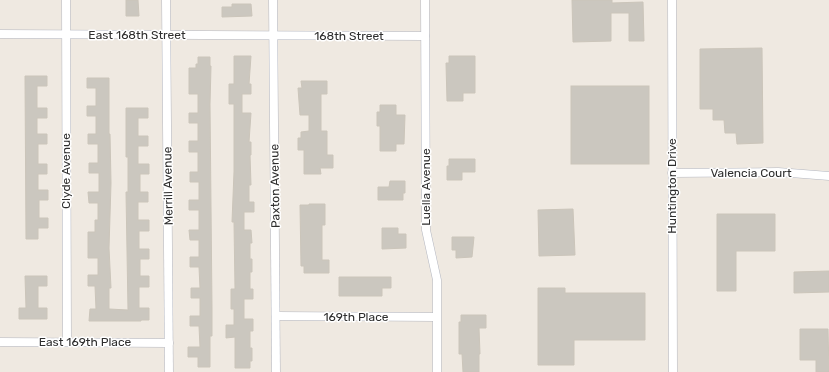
<svg xmlns="http://www.w3.org/2000/svg" width="829" height="372" viewBox="0 0 829 372" font-family="Rubik,sans-serif">
	<rect width="100%" height="100%" fill="#efe9e1"/>
	<g fill="#cbc7bf" stroke="#cbc5ba">
		<path d="M126 0H138L139 16H126Z"/>
		<path d="M572 0H612V3L643 2 644 41H629V13H611V41L573 42Z"/>
		<path d="M232 4H251L252 16 222 17V7H232Z"/>
		<path d="M762 48 763 143 737 144 736 133H725L724 120H713V109H700V49Z"/>
		<path d="M234 56H251L249 84H251V94H242V113H251L249 142H251V155H250L251 185H249V202H254V212H244V230H251L252 243H250V259H252V272H250V289H253V299H244V319H253V331H250V348H252V361H250V368H235V337L226 338V325H234V309H231V289H235L234 222H232L234 172V104H229V84H234Z"/>
		<path d="M449 56H475V93H463V101H447L446 63H449Z"/>
		<path d="M198 57H210V66H211L210 104 212 308V336H210V367H198V357H188V347H200L199 326H190V316H200V298H191V288H200L199 267H190V257H199V240H190L189 230H199V210H189V200H199V182H190V172H198V152H189V141H198V123H189V113H198V94H189V68H196V64H198Z"/>
		<path d="M25 76H47V86H37V108H47V118H37V134H47V144H38V164H47V174H38V190H48V200H39V218H48V228H38V239H26Z"/>
		<path d="M87 78H109V134H110L111 183 109 248 111 288H109V309L128 310 126 192H128V157H126V108H148V118H138V136H148V146H138V164H149V174H140V192H148V202H138V220H149V231H139V249H149V259H140V276H149V287H139V308H149V320H141V321H89L90 309H96L95 286H88V275H98V258H88V232H95V220H98V203H89L88 192H99V173H89V163H98V144H88V134H96V116H87V106H96V88H87Z"/>
		<path d="M301 81H327V94H321V131H327V155H333V168H320L321 174H304V150H298V138H301V132L309 131V115H300L298 88H302Z"/>
		<rect x="571" y="86" width="78" height="78"/>
		<path d="M380 105H396V115H405L404 144H396V151H380V126H377V112H380Z"/>
		<path d="M449 159H475V172H462V180H447V166H449Z"/>
		<path d="M390 181H405V193H403V200H378V187H389Z"/>
		<path d="M309 204H325V225H322V260H329V273H304V266H301L300 205H309Z"/>
		<path d="M573 209 575 255 539 256 538 210Z"/>
		<path d="M717 214H775V251H736V291H717Z"/>
		<path d="M382 228H398V234H406V248L382 249Z"/>
		<path d="M452 237H474L472 257 456 258V250H452Z"/>
		<path d="M829 271V292L794 293V272Z"/>
		<path d="M25 276H47V286H38V308H47V319H19V308H26Z"/>
		<path d="M339 277H391V288H382V296H339Z"/>
		<path d="M538 288H565V293H645V340H574V365H538Z"/>
		<path d="M461 315H486V328H479L480 354H479V372H463L462 354H459V322H461Z"/>
		<path d="M800 329H828L829 372H816V360H800Z"/>
	</g>
	<g fill="none" stroke-linecap="round" stroke-linejoin="round">
		<defs>
			<g id="minor">
				<path d="M66 0 67 342"/>
				<path d="M166 0 169 372"/>
				<path d="M273 0 276 372"/>
				<path d="M425 0 426 230 437 280V372"/>
				<path d="M672 0 673 372"/>
				<path d="M0 34 425 36"/>
				<path d="M672 173 778 172 829 176"/>
				<path d="M276 316 436 317"/>
				<path d="M0 342 169 343"/>
			</g>
		</defs>
		<use href="#minor" stroke="#b4b7c1" stroke-width="9"/>
		<use href="#minor" stroke="#fff" stroke-width="8"/>
	</g>
	<g text-anchor="middle" stroke-width="3" stroke-linejoin="round" paint-order="stroke">
		<g font-size="12" fill="#2e2e2e" stroke="#fff">
			<text x="137" y="39">East 168th Street</text>
			<text x="349" y="40">168th Street</text>
			<text transform="translate(66 171) rotate(-90)" y="4">Clyde Avenue</text>
			<text x="751" y="177">Valencia Court</text>
			<text transform="translate(168 186) rotate(-91)" y="4">Merrill Avenue</text>
			<text transform="translate(275 186) rotate(-91)" y="4">Paxton Avenue</text>
			<text transform="translate(672 186) rotate(-90)" y="4">Huntington Drive</text>
			<text transform="translate(426 187) rotate(-90)" y="4">Luella Avenue</text>
			<text x="356" y="321">169th Place</text>
			<text x="85" y="346">East 169th Place</text>
		</g>
	</g>
</svg>
